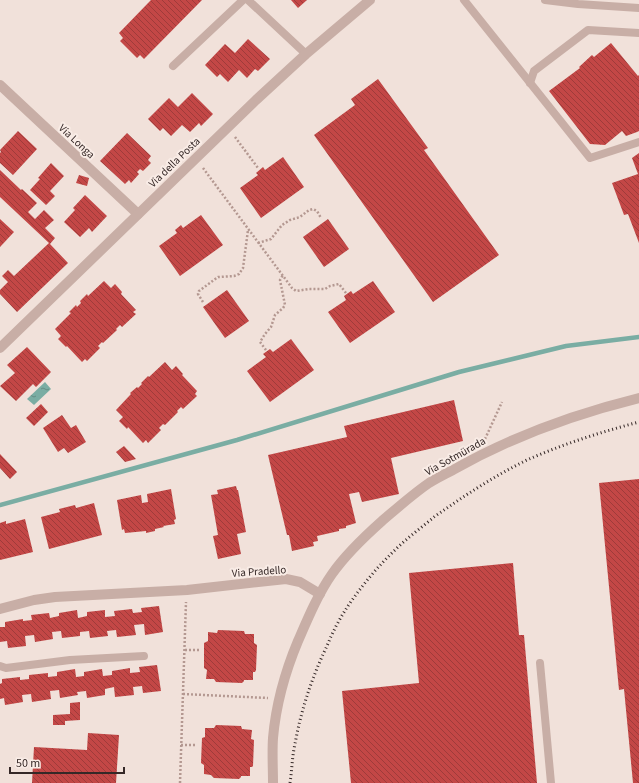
<svg xmlns="http://www.w3.org/2000/svg" width="639" height="783" viewBox="0 0 639 783" font-family="'Source Sans 3',sans-serif">
	<defs>
		<pattern id="water-ripples" width="26" height="14" patternUnits="userSpaceOnUse"><rect width="26" height="14" fill="#7aada3"/><path d="M2 4q2-2 4 0t4 0M15 11q2-2 4 0t4 0" fill="none" stroke="#658d85"/></pattern>
		<pattern id="building-back-hatch" width="6" height="6" patternUnits="userSpaceOnUse"><rect width="6" height="6" fill="#c34746"/><path d="M-1 5l2 2M0 0l6 6M5-1l2 2" fill="none" stroke="#9f3b3a"/></pattern>
	</defs>
	<rect width="100%" height="100%" fill="#f1e1da"/>
	<path fill="url(#water-ripples)" d="M45 382 51 389 34 405 27 399Z"/>
	<g fill="none" stroke-linecap="round" stroke-linejoin="round">
		<path stroke="#7aada3" stroke-width="4.5" d="M0 505 237 440 459 372 566 346 639 337"/>
	</g>
	<g fill="url(#building-back-hatch)">
		<path d="M151 0H202L144 59 140 55 137 58 120 41 123 38 119 33Z"/>
		<path d="M291 0H307L298 8Z"/>
		<path d="M248 39 270 59 258 71 255 69 247 78 239 70 228 82 220 74 217 77 205 65 225 44 235 53Z"/>
		<path d="M611 43 638 76 639 75V131L637 132 626 136 622 131 605 145 590 144 549 91 580 68 579 67 592 55 594 57Z"/>
		<path d="M378 79 428 148 424 150 499 255 433 302 314 135 355 105 351 99Z"/>
		<path d="M192 93 213 114 201 126 199 123 190 132 182 125 171 136 163 128 160 131 148 119 169 98 178 107Z"/>
		<path d="M18 131 37 149 13 175 0 163V153L1 152 0 150Z"/>
		<path d="M127 133 151 156 148 160 151 163 143 171 140 169 137 172 139 174 131 183 129 180 125 184 100 161Z"/>
		<path d="M639 153V243L628 214 624 215 612 183 638 174 632 158Z"/>
		<path d="M283 157 304 187 261 218 240 188 258 175 256 173 263 167 265 170Z"/>
		<path d="M51 163 64 176 50 191 55 196 46 205 30 190 40 179 38 178Z"/>
		<path d="M0 170 21 190 22 189 37 203 28 212 35 219 44 210 54 220 45 228 55 238 50 244 68 263 17 312 0 294V290L8 282 2 276 8 270 14 276 49 243 0 197Z"/>
		<path d="M79 175 89 178 87 186 76 183Z"/>
		<path d="M85 195 107 216 92 232 89 228 80 237 64 222 75 210 73 208Z"/>
		<path d="M201 215 223 245 180 276 159 246 177 233 175 230 181 225 183 228Z"/>
		<path d="M0 219 14 232 0 247Z"/>
		<path d="M328 219 349 249 324 267 303 237Z"/>
		<path d="M104 281 111 288 115 284 122 292 121 294 136 310 133 312 136 314 122 327 120 325 116 329 117 330 103 343 102 342 98 346 100 348 87 361 85 359 82 362 67 346 66 347 58 339 61 336 55 329 71 313 69 312 76 305 77 307 81 303 80 301 87 294 88 296Z"/>
		<path d="M373 281 395 312 350 343 328 312 346 300 344 296 351 291 353 294Z"/>
		<path d="M227 290 249 321 225 338 203 307Z"/>
		<path d="M291 339 314 370 270 402 247 371 266 357 263 354 270 349 273 352Z"/>
		<path d="M27 347 51 372 36 387 33 384 16 401 0 386 15 373 7 365Z"/>
		<path d="M165 362 172 370 176 366 183 374 182 375 197 391 195 394 197 396 183 409 181 407 177 411 178 412 165 425 163 424 159 428 161 430 148 443 146 440 143 443 128 427 127 429 119 421 123 417 116 410 131 394 130 393 137 387 138 388 142 384 141 383 148 376 149 377Z"/>
		<path d="M454 400 463 441 391 458 399 494 362 502 359 492 349 494 356 523 346 526V528L339 529V531L317 536 318 541 313 542 314 546 292 551 289 535H287L268 455 347 437 344 426Z"/>
		<path d="M41 404 48 412 34 426 26 418Z"/>
		<path d="M62 415 71 428 76 425 86 442 68 453 64 448 58 452 43 428Z"/>
		<path d="M124 446 136 459 125 462 116 452Z"/>
		<path d="M0 454 17 472 10 479 0 468Z"/>
		<path d="M639 479V783H633L624 689 619 690 599 483Z"/>
		<path d="M236 486 237 490H238L246 532 237 534 241 554 218 559 213 536 218 535 211 495 218 494 217 490Z"/>
		<path d="M171 489 176 519 174 520 175 524 163 526 164 527 155 529V531L146 533V531L125 533 124 529 122 530 117 500 141 495 142 503 148 502 147 494Z"/>
		<path d="M94 503 102 535 49 549 41 517 60 512 59 509 75 505 76 508Z"/>
		<path d="M25 519 33 552 0 560V523L6 521V524Z"/>
		<path d="M513 563 519 635H524L537 783H351L342 691 419 683 409 573Z"/>
		<path d="M159 606 163 632 145 635 144 624 134 625 136 635 117 637 116 630 107 631 108 636 90 638 89 631 80 632V636L62 638 61 631 52 632 53 639 35 642 34 635 25 636 26 646 8 648 7 641 0 642V627H5V622L23 619V621L32 620 31 615 49 613 50 618 59 616V613L77 610 78 618 87 616V612L105 610V617L115 616 114 611 132 609 133 613 142 612 141 608Z"/>
		<path d="M218 630 244 631 245 634H254V643L257 645 256 670 255 672H253V680H244V681L242 683 216 682 214 679H206L207 670 204 668V643L208 641V632L217 633Z"/>
		<path d="M157 665 161 691 143 693 142 686 133 687 134 695 115 697 114 687 105 689V695L87 698 86 691 77 692 78 695 60 698 59 690 50 691 51 699 32 702 31 694 22 695 23 702 5 705 4 698 0 699V684L2 683V679L20 677V680L29 679V675L48 673V677L57 676V672L75 669 76 677 84 676V672L102 669 103 676 112 675V671L130 668V673L140 672 139 667Z"/>
		<path d="M80 702V720L65 721V725H53V715L70 714V703Z"/>
		<path d="M216 725 241 726 242 729 252 730 251 739 254 740 253 766 252 767H250V776H241V777L239 779 214 778 211 775 204 774V765L201 763 202 738 205 737V728H214Z"/>
		<path d="M88 733 119 735 116 783H32L34 747 87 750Z"/>
	</g>
	<g fill="none" stroke-linecap="round" stroke-linejoin="round">
		<g stroke="#b49891" stroke-width="2.5" stroke-dasharray="2 2" stroke-linecap="butt">
			<path d="M235 137 258 168"/>
			<path d="M203 168 292 288 296 291 309 289H325L330 286 339 284 346 293"/>
			<path d="M258 243 271 239 282 225 290 220 300 217 309 210 313 209 317 211 321 218"/>
			<path d="M203 302 198 294 199 291 218 277 234 276 239 274 243 268 248 230"/>
			<path d="M266 350 260 342 265 334 271 327 275 315 283 308 285 305 280 280 283 275"/>
			<path d="M485 439 502 402"/>
			<path d="M185 650H201"/>
			<path d="M183 694 268 698"/>
			<path d="M181 745H196"/>
			<path d="M180 783 186 602"/>
		</g>
		<g stroke="#c8aea6" stroke-width="8">
			<path d="M248 0 306 54"/>
			<path d="M464 0 590 158 639 142"/>
			<path d="M545 0 578 4 639 8"/>
			<path d="M173 66 243 0"/>
			<path d="M530 83 534 71 588 30 639 33"/>
			<path d="M540 663 551 783"/>
			<path d="M0 666 6 668 70 660 144 656"/>
		</g>
		<g stroke="#c8aea6" stroke-width="10">
			<path d="M0 85 138 214"/>
			<path d="M0 348 256 100 306 54 370 0"/>
			<path d="M0 609 34 600 55 597 187 590 286 579 300 582 320 594"/>
			<path d="M273 783C273 768 272 753 273 738 276 704 285 672 298 641 308 618 318 594 332 574 346 554 364 537 382 521 397 508 413 494 429 483 437 478 445 474 453 470 511 437 574 414 639 398"/>
		</g>
		<path stroke="#352827" stroke-width="3" stroke-dasharray="1 3" stroke-linecap="butt" d="M290 783C292 770 292 757 295 744 301 710 312 677 327 646 332 633 339 620 346 609 360 588 377 567 395 550 407 538 421 528 434 517 464 496 494 476 527 460 563 444 601 432 639 422"/>
	</g>
	<g text-anchor="middle" stroke-width="4" stroke-linejoin="round" paint-order="stroke">
		<g font-size="11" fill="#352827" stroke="#f9ece6">
			<text transform="translate(77 141) rotate(43)" y="4">Via Longa</text>
			<text transform="translate(174 162) rotate(-44)" y="4">Via della Posta</text>
			<text transform="translate(455 456) rotate(-29)" y="4">Via Sotmürada</text>
			<text transform="translate(259 571) rotate(-4)" y="4">Via Pradello</text>
		</g>
	</g>
	<path d="M10 767v6h114v-6" fill="none" stroke="#352827" stroke-width="2"/>
	<text x="16" y="767" font-size="12" fill="#352827" stroke="#f9ece6" stroke-width="3" paint-order="stroke">50 m</text>
</svg>
